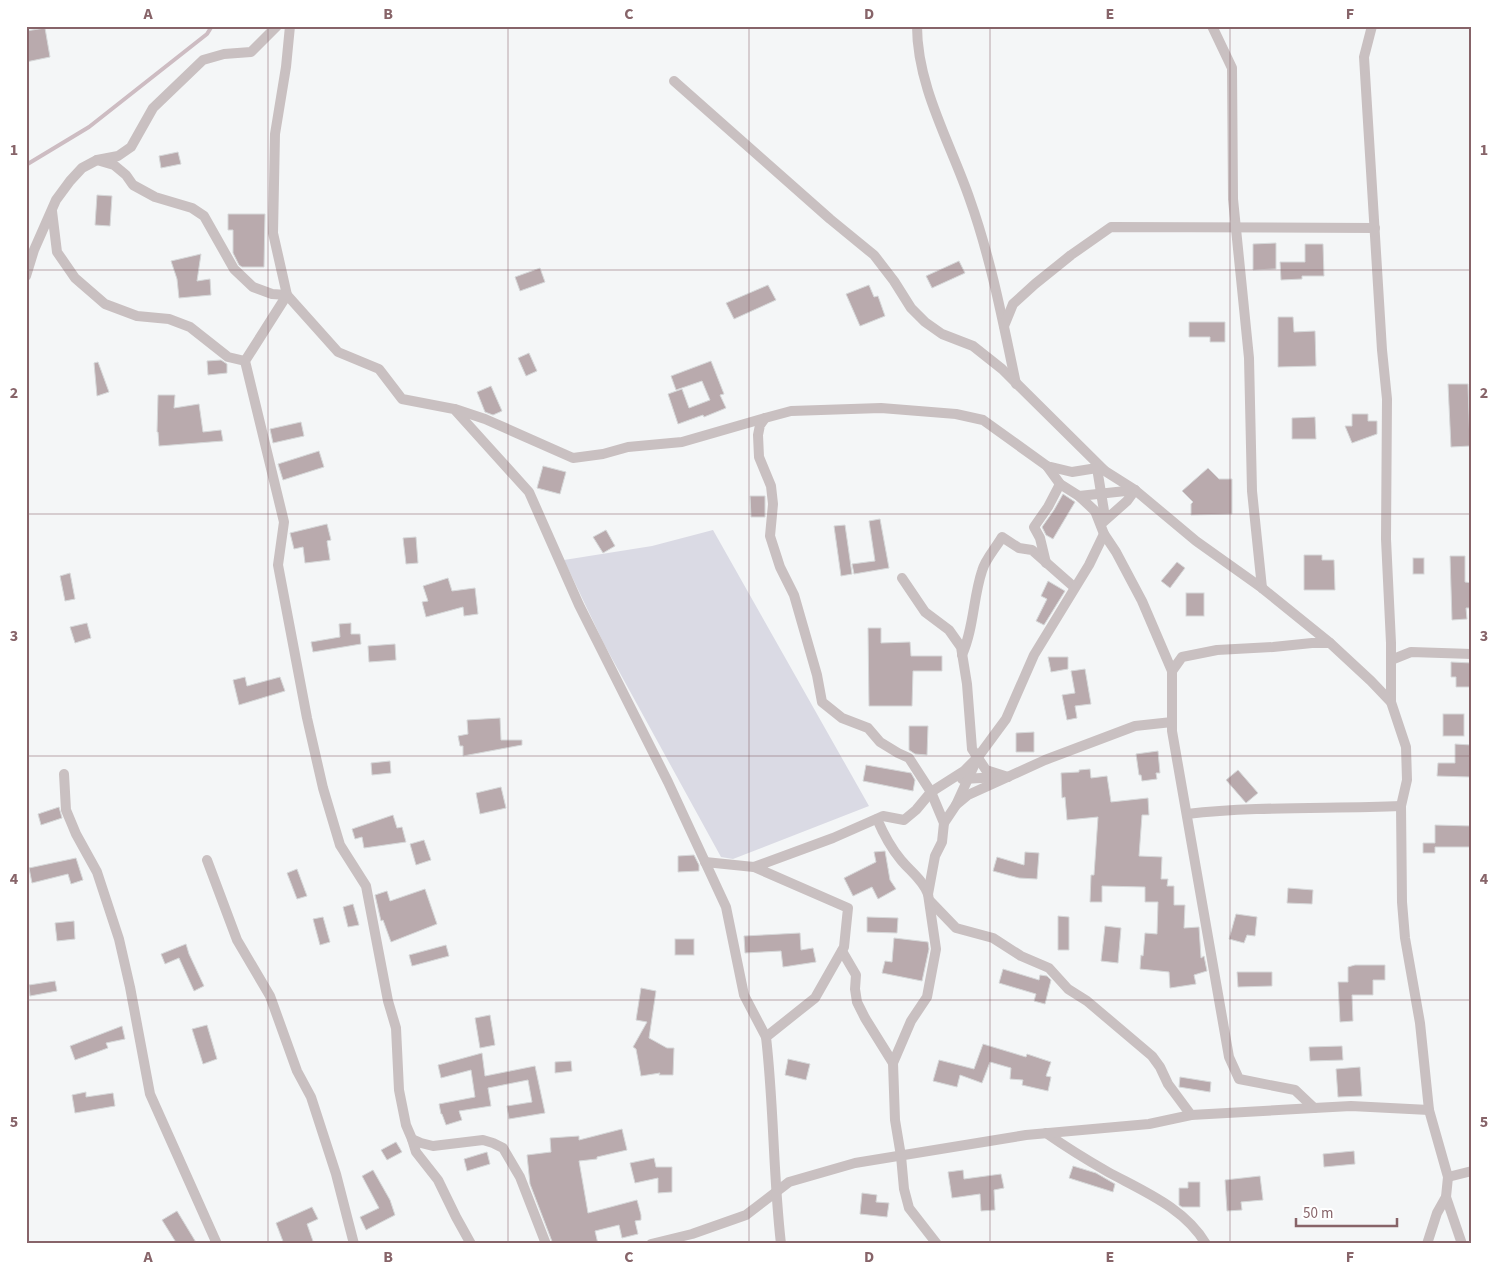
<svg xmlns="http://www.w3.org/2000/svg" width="1498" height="1270" viewBox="0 0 1498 1270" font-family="'Source Sans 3',sans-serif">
	<rect width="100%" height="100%" fill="#f4f6f7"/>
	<path fill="#dadae4" d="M713 530 869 806 733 859 721 857 604 644 564 560 652 546Z"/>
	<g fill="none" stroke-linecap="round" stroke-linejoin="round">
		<path stroke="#cdbcc2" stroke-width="4" d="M26 165 89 127 207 34 212 26"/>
	</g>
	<g fill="#b9aaad" stroke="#d6d8d9">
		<path d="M45 28 50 57 26 62V31Z"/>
		<path d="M178 152 181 164 161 168 159 156Z"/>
		<path d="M97 195 112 196 110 226 95 225Z"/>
		<path d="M228 214H265L264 267H242L239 265 233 253V230H228Z"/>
		<path d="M1276 243V269L1253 270V244Z"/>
		<path d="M1305 244H1323L1324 276H1302V279L1281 280 1280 262H1305Z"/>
		<path d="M201 254 197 281 210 279 211 295 179 298 177 279 171 261Z"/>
		<path d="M959 261 965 273 932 288 926 276Z"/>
		<path d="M540 268 545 282 520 291 515 277Z"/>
		<path d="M768 285 776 300 734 319 726 303Z"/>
		<path d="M869 285 874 297 878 296 885 316 860 326 846 294Z"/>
		<path d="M1278 317H1293L1294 332 1315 331 1316 366 1278 367Z"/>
		<path d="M1189 322H1225V342H1210V337H1189Z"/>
		<path d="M529 353 537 371 526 376 518 358Z"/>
		<path d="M221 360 227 364V373L208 375 207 361Z"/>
		<path d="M711 361 724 394 720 395 726 408 704 417 703 415 678 424 668 394 682 389 689 408 710 400 702 381 676 390 671 376Z"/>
		<path d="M98 362 109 392 97 396 94 363Z"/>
		<path d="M1448 384H1468L1470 446 1451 447Z"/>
		<path d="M491 386 502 411 493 415 485 412 477 392Z"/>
		<path d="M158 395H175L174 408 199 404 203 432 221 430 223 441 159 446 158 432H157Z"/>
		<path d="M1352 414H1368V421H1377V434L1352 443 1345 426H1352Z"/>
		<path d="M1315 417 1316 439H1292V418Z"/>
		<path d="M301 422 304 436 273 443 270 429Z"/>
		<path d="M319 451 324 467 283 480 278 464Z"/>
		<path d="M543 466 566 472 560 494 537 488Z"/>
		<path d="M1208 468 1219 479H1232V514L1191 515V504L1193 502 1182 491Z"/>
		<path d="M1063 494 1075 502 1053 539 1046 535 1042 527 1054 510Z"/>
		<path d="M750 496H765V517H751Z"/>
		<path d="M880 519 889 568 854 574 852 564 875 561 869 521Z"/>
		<path d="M327 524 331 540 327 541 330 560 305 563 303 547 294 549 290 533Z"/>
		<path d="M845 525 852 574 841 576 834 526Z"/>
		<path d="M606 530 615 546 603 553 593 537Z"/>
		<path d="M416 537 418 563 406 564 403 538Z"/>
		<path d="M1304 555H1322V560H1334L1335 590H1304Z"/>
		<path d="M1450 556H1465V582L1472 583V608H1466L1467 619 1452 620Z"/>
		<rect x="1413" y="558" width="11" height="16"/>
		<path d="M1177 562 1185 568 1170 588 1161 581Z"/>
		<path d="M70 573 75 599 65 601 60 576Z"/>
		<path d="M448 578 452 591 475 588 478 614 464 616 463 607 426 617 422 602 428 601 423 586Z"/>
		<path d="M1048 581 1065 591 1044 625 1036 621 1047 599 1041 596Z"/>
		<rect x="1186" y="593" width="18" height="23"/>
		<path d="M87 623 91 638 75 643 70 627Z"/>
		<path d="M351 623V634H360L361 644 313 652 311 642 340 637 339 624Z"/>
		<path d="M868 628H881V643L910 642 911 656H942V671H913L912 706H869Z"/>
		<path d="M395 644 396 660 369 662 368 646Z"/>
		<path d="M1048 657H1068V669L1051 672Z"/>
		<path d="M1451 662 1472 663V687H1456V677H1451Z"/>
		<path d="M1085 669 1091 704 1075 706 1077 718 1067 720 1062 695 1075 693 1071 671Z"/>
		<path d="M245 677 247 686 280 677 285 691 239 705 233 680Z"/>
		<rect x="1443" y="714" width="21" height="22"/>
		<path d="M500 718 501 740H522V745L463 756V746H460L458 736 468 734 467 720Z"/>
		<path d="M909 726H928L927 755 915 754 909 750Z"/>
		<path d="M1034 732V752H1016V733Z"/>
		<path d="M1455 744 1471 745 1470 777 1437 776 1438 763H1455Z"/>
		<path d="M1158 751 1160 773H1156L1157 779 1142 781 1141 775H1139L1136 754Z"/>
		<path d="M390 761 391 773 372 775 371 763Z"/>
		<path d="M866 765 911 773 915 780 913 791 863 781Z"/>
		<path d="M1090 769 1091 778 1107 776 1111 802 1148 798 1149 815H1142L1139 856 1162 857 1161 879H1168L1167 886H1174V905H1185L1184 928 1199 927 1201 958 1204 956 1207 971 1194 975 1196 984 1170 988 1169 972 1140 969 1141 955 1143 956 1145 933 1157 934 1158 902H1145V887L1102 886V902H1090L1091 875H1094L1098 817 1067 820 1065 797 1062 798 1061 773 1079 772V770Z"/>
		<path d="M1238 770 1258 793 1246 803 1226 780Z"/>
		<path d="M501 787 506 808 480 814 476 793Z"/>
		<path d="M59 807 62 818 41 825 38 814Z"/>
		<path d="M393 815 397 828 402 827 406 842 364 848 362 837 355 839 352 829Z"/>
		<path d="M1435 825 1472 826V847H1435V853H1423V843H1435Z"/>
		<path d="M424 840 431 860 416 865 410 844Z"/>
		<path d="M885 851 890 880 896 889 878 899 872 887 853 896 844 878 876 862 874 852Z"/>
		<path d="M1025 852 1039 853 1037 879 1019 878 993 871 997 857 1024 865Z"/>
		<path d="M694 855 699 865V871L678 872V856Z"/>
		<path d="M76 858 83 880 71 884 68 874 32 883 29 868Z"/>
		<path d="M297 869 307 896 297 899 287 873Z"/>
		<path d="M1288 888 1313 890 1312 904 1287 903Z"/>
		<path d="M425 889 437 924 391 942 383 920 381 921 375 895 387 891 390 901Z"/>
		<path d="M353 904 359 925 348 927 343 907Z"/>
		<path d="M1236 914 1257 917 1255 936 1247 935 1244 943 1229 939Z"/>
		<path d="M1058 916 1069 917V950H1058Z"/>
		<path d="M323 917 330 942 320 945 313 919Z"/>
		<path d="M867 917 898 918 897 933 867 932Z"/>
		<path d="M74 921 75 939 57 941 55 923Z"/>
		<path d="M1105 926 1121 928 1118 963 1101 961Z"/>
		<path d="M800 933 801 950 813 948 816 962 783 967 781 951 745 953 744 936Z"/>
		<path d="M894 938 928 942 929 949 922 981 882 973 885 961 892 962Z"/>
		<rect x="675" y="939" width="19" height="16"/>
		<path d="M186 944 189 954 204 986 194 991 179 958 165 964 161 954Z"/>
		<path d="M446 945 449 956 412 966 409 955Z"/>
		<path d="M1355 965H1385V980H1373V995H1352L1353 1021 1340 1022 1338 982H1348V967Z"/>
		<path d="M1003 969 1039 980 1040 975 1047 976 1051 980 1045 1004 1034 1001 1036 994 999 983Z"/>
		<path d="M1237 972H1272V986L1238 987Z"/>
		<path d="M55 981 57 991 30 996 29 985Z"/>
		<path d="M641 988 656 991 649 1038 667 1048H674L673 1075H659L660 1073 641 1076 636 1049 633 1047 647 1022 636 1020Z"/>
		<path d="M490 1015 495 1045 480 1048 475 1018Z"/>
		<path d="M207 1025 217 1059 203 1064 192 1029Z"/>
		<path d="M122 1026 125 1039 106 1043 108 1048 75 1060 70 1046Z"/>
		<path d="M983 1044 1026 1057 1027 1054 1051 1062 1046 1076 1051 1077 1048 1091 1022 1085 1023 1080 1010 1079 1011 1068 990 1062 982 1083 960 1075 957 1087 933 1081 939 1060 974 1069Z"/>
		<path d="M1342 1046 1343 1060 1310 1061 1309 1047Z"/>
		<path d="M482 1053 485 1076 535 1066 545 1113 509 1119 507 1106 532 1102 528 1080 488 1088 491 1106 459 1111 462 1120 446 1125 442 1114H441L439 1104 475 1097 471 1070 441 1078 438 1065Z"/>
		<path d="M788 1059 810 1064 806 1080 785 1075Z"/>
		<path d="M571 1061 572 1071 555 1073V1062Z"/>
		<path d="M1360 1067 1362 1096 1338 1097 1336 1069Z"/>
		<path d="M1180 1077 1211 1082 1210 1092 1179 1087Z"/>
		<path d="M86 1092V1097L113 1093 115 1106 75 1113 72 1095Z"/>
		<path d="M622 1129 627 1150 597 1157V1159L579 1161 588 1213 637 1200 641 1215V1220L635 1221 638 1234 622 1238 619 1225 595 1231 598 1244H553L530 1184 527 1155 551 1152 550 1138 579 1136V1140Z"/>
		<path d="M396 1142 402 1152 387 1160 381 1150Z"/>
		<path d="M1354 1151 1355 1164 1324 1167 1323 1154Z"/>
		<path d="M487 1152 490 1164 467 1171 464 1159Z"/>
		<path d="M654 1158 656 1167H672V1192L658 1193V1178L635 1183 630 1163Z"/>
		<path d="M1073 1166 1096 1173 1115 1184 1113 1192 1069 1178Z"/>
		<path d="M373 1170 390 1200 395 1215 366 1230 360 1217 379 1208 362 1176Z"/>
		<path d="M963 1170 964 1179 1001 1174 1004 1188 994 1190 995 1210 981 1211 980 1194 952 1198 948 1172Z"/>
		<path d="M1260 1176 1263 1200 1241 1202 1242 1210 1227 1211 1225 1180Z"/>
		<path d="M1188 1182H1200V1207H1182L1179 1205V1188H1188Z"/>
		<path d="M862 1193 877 1195 876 1202 889 1203 887 1217 860 1214Z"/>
		<path d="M312 1207 318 1219 307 1224 314 1244H284L276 1223Z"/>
		<path d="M177 1211 197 1244H177L162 1220Z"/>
	</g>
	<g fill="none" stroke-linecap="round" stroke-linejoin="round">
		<g stroke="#c9c0c1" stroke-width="10">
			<path d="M290 26 286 67 275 134 273 233 287 295 245 361 284 522 278 565 307 718 323 788 340 845 366 886 388 1001 396 1028 399 1090 406 1125 412 1139 421 1143 433 1146 483 1140 493 1143 503 1148 520 1177 546 1244"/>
			<path d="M917 26C917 87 951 144 970 200 991 259 1003 322 1016 384"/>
			<path d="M1212 26 1232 68 1233 199 1249 358 1252 491 1262 588"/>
			<path d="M1372 26 1364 57 1382 350 1387 399 1386 539 1391 643V702"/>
			<path d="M674 81 830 219 874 255 894 281 911 308 925 322 942 334 973 346 1002 369 1104 470"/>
			<path d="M97 160 114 165 126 175 133 185 155 197 192 208 204 216 234 269 253 287 272 294 287 295 338 352 379 369 402 399 454 409 529 492 579 605 668 782 726 907 744 995 766 1037"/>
			<path d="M52 211 57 252 75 278 105 304 137 316 169 319 190 327 228 357 245 361"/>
			<path d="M26 276 34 250 56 200 70 181 82 168 97 160 118 156 131 147 153 108 203 60 224 54 251 52 277 26"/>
			<path d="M1004 326 1013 304 1035 284 1071 255 1111 227 1375 228"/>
			<path d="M455 409 485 419 573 458 603 454 628 447 682 442 765 418"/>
			<path d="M1047 466 1060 484 1079 496 1095 511 1104 534 1116 552 1142 601 1172 671"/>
			<path d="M1097 468 1104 511 1101 524 1127 501 1135 490"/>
			<path d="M1079 496 1135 490"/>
			<path d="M1046 563 1040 538 1034 527 1048 507 1060 484"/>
			<path d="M902 578 925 612 949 630 961 647 967 684 972 749 986 770 1008 777"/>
			<path d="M1330 643H1312L1273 647 1217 650 1182 657 1172 671V731L1229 1057 1239 1079 1295 1090 1314 1108 1351 1106 1429 1110"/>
			<path d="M962 655C974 628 973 598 982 571 985 559 996 548 1002 537L1019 548 1032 550 1074 587"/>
			<path d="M1391 660 1411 652 1472 654"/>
			<path d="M64 774 66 810 76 834 97 872 119 939 130 987 150 1094 217 1244"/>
			<path d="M962 779 1000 777"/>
			<path d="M956 805 978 757 1006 719 1034 655 1089 565 1104 534"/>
			<path d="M1187 814C1258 806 1330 809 1401 806"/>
			<path d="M877 819C883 833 891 848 901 860 910 871 923 880 928 894"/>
			<path d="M944 823 956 805 968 795 1045 760 1135 726 1172 722"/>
			<path d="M207 860 237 940 270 996 297 1071 311 1097 336 1174 354 1244"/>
			<path d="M705 862 754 867"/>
			<path d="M930 901 956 928 993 938 1021 956 1049 968 1068 989 1087 1001 1152 1056 1160 1067 1168 1084 1191 1115"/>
			<path d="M842 951 856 975 855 989 857 1002 865 1018 893 1063"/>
			<path d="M1046 1133C1066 1147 1087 1160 1108 1172 1143 1191 1185 1208 1206 1244"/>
			<path d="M412 1139 416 1152 438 1180 456 1217 471 1244"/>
			<path d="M1448 1177 1472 1171"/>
			<path d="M1446 1197 1462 1244"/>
			<path d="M651 1244 692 1234 746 1215 789 1182 855 1163 1026 1135 1149 1124 1191 1115 1314 1108"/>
			<path d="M781 1244C773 1175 774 1106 766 1037L815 998 844 947 848 908 754 867 833 838 883 816 904 820 916 810 931 792 964 771 978 757"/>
			<path d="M937 1244 909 1208 904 1189 901 1156 895 1120 893 1063 911 1021 927 997 936 949 928 894 935 856 942 842 944 823 931 792 909 758 898 753 880 742 868 728 842 718 822 702 817 675 794 595 780 567 770 536 773 504 771 486 759 457 758 435 760 425 765 418 791 411 881 408 956 414 983 420 1047 466 1072 472 1097 468 1105 471 1135 490 1196 541 1262 588 1330 643 1371 681 1391 702 1406 747 1407 780 1401 806 1402 902 1405 938 1420 1023 1429 1110 1448 1177 1446 1197 1437 1213 1427 1244"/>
		</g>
	</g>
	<path fill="none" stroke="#876469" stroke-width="1" stroke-opacity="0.55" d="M268 26V1244M508 26V1244M749 26V1244M990 26V1244M1230 26V1244M26 270H1472M26 514H1472M26 756H1472M26 1000H1472"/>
	<rect width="1498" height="1270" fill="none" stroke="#ffffff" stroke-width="55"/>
	<path d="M1296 1218v8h101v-8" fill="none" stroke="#876469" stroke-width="2.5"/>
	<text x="1303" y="1218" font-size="15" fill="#876469" stroke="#ffffff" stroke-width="4" paint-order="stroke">50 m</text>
	<rect x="28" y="28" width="1442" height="1214" fill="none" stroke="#876469" stroke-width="2"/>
	<g font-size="16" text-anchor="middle" font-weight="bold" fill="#876469">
		<text x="148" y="19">A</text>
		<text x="388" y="19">B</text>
		<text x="629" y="19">C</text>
		<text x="869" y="19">D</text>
		<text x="1110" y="19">E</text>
		<text x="1350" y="19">F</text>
		<text x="14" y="155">1</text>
		<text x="1484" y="155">1</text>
		<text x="14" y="398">2</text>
		<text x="1484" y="398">2</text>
		<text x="14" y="641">3</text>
		<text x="1484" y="641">3</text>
		<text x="14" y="884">4</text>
		<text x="1484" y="884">4</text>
		<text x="14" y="1127">5</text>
		<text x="1484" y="1127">5</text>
		<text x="148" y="1262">A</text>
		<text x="388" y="1262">B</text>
		<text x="629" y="1262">C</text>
		<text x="869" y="1262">D</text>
		<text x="1110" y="1262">E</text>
		<text x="1350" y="1262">F</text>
	</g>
</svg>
